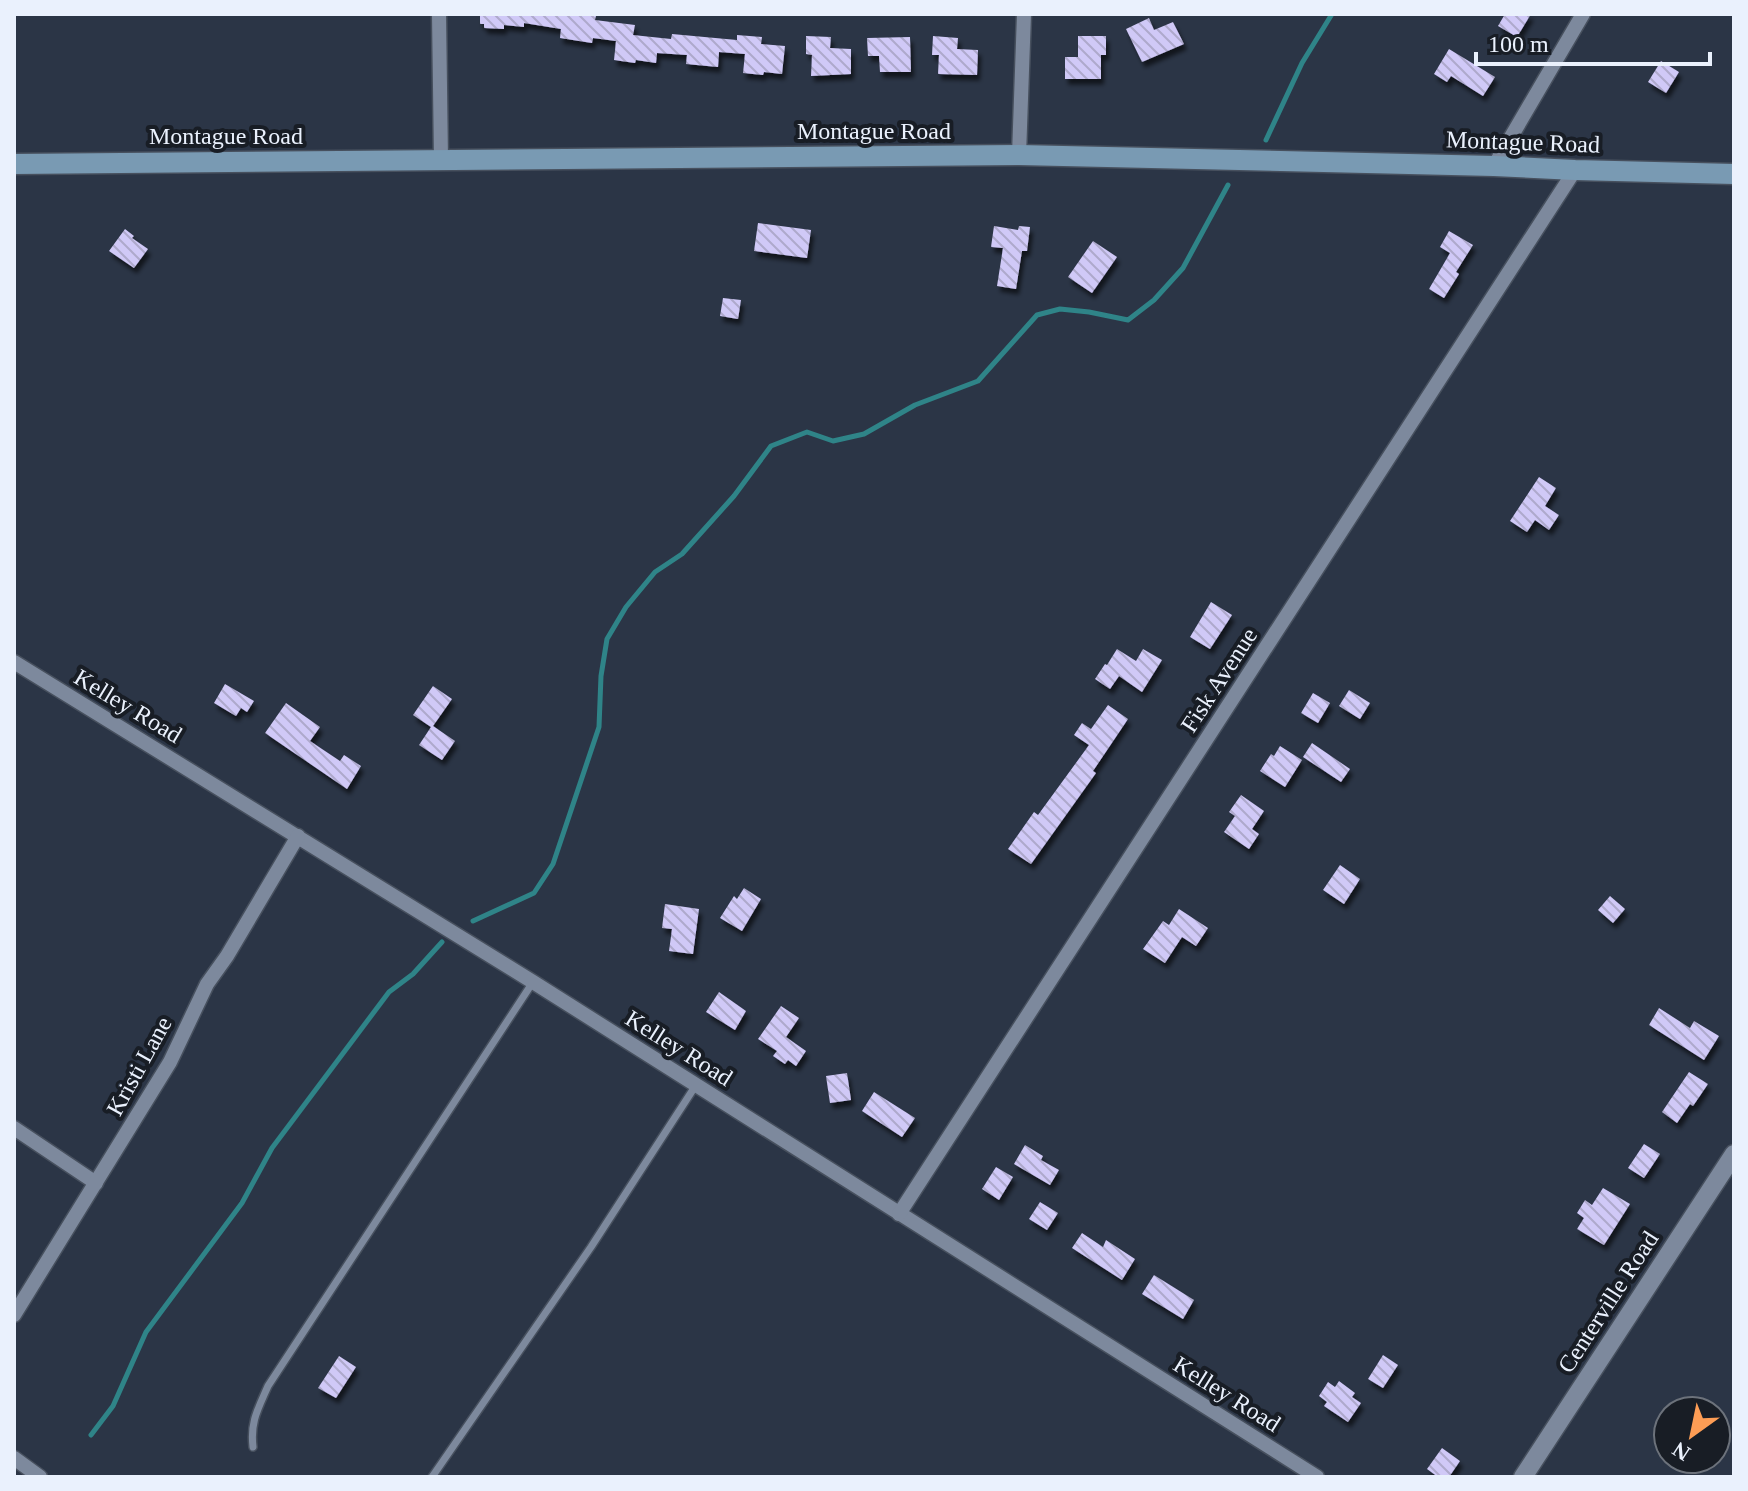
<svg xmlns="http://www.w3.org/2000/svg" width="1748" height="1491" viewBox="0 0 1748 1491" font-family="'Times New Roman',serif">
	<defs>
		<pattern id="building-back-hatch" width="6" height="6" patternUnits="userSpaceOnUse" patternTransform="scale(2)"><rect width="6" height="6" fill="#d0c9f7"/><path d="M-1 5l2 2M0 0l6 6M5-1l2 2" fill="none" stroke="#aea9cc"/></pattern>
		<filter id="shadow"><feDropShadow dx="3" dy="5.5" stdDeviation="2" flood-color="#0009"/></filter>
	</defs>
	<rect width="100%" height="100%" fill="#2b3546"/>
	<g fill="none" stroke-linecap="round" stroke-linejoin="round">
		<g stroke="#2f8488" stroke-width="5">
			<path d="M1266 140 1302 63 1332 14"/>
			<path d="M473 921 534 893 553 864 599 727 601 676 607 639 626 607 655 572 682 554 734 496 771 446 807 432 833 441 864 434 915 405 978 381 1037 315 1060 309 1089 312 1128 320 1154 300 1183 268 1228 185"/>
			<path d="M91 1435 113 1406 146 1332 242 1203 272 1148 389 992 413 974 442 942"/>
		</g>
	</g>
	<g fill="url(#building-back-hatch)" filter="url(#shadow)">
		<path d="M480 14H582L596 16 595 20 635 25 633 35 671 39 672 34 737 40V35L762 37 761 44 785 46 782 74 764 72 763 75 743 73 745 54 719 52 718 67 686 64 687 55 657 53 656 63 636 60 635 63 614 60 616 41 593 38 592 43 560 38 561 29 524 23V27L504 25V29L484 28V24H480Z"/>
		<path d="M1505 14H1531L1517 37 1498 26Z"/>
		<path d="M1149 18 1154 30 1173 22 1184 44 1142 62 1126 29Z"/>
		<path d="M806 36 831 37 830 48 851 49V74L811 76 812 55 806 54Z"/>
		<path d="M933 36 958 38 957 49 978 50 977 75 938 74 939 55H932Z"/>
		<path d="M1078 36H1106V55H1101V79H1065V57H1078Z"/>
		<path d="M910 37 911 72H880L879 56H868L867 38Z"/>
		<path d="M1449 49 1495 77 1483 96 1451 76 1447 82 1434 74Z"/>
		<path d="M1661 61 1679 72 1666 93 1648 82Z"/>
		<path d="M758 223 811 230 807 258 754 251Z"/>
		<path d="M994 226 1018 230 1019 226 1030 227 1027 251H1022L1016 289 997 286 1003 248 991 247Z"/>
		<path d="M125 229 134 236 132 238 148 249 134 268 109 251Z"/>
		<path d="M1449 231 1473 245 1456 272 1459 274 1444 298 1429 289 1450 253 1440 247Z"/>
		<path d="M1093 241 1117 257 1092 293 1068 277Z"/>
		<path d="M723 298 741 300 738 319 720 316Z"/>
		<path d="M1539 477 1556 488 1545 506 1559 515 1549 530 1535 520 1527 532 1510 521Z"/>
		<path d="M1211 602 1232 615 1210 649 1190 637Z"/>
		<path d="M1117 649 1136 661 1143 649 1162 660 1142 692 1119 676 1110 689 1095 679 1105 664 1107 665Z"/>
		<path d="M225 684 254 701 247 712 241 708 236 716 214 703Z"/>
		<path d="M433 686 452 699 433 726 455 741 442 760 419 745 431 727 413 715Z"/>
		<path d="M1349 690 1370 703 1360 719 1339 706Z"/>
		<path d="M1313 693 1330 703 1318 723 1301 713Z"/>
		<path d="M286 703 320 727 310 741 340 761 344 755 361 766 347 789 265 733Z"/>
		<path d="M1108 705 1128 719 1093 771 1096 773 1031 864 1008 849 1034 812 1038 815 1089 745 1074 735 1082 723 1091 729Z"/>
		<path d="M1312 743 1350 769 1341 782 1303 757Z"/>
		<path d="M1280 746 1302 760 1285 787 1260 771 1271 754 1274 756Z"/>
		<path d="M1241 795 1264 811 1252 829 1259 834 1249 849 1224 832 1235 816 1229 812Z"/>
		<path d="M1340 865 1360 879 1344 904 1323 890Z"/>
		<path d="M744 888 761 899 742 931 720 918 734 896 737 899Z"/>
		<path d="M1610 896 1625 909 1613 923 1598 910Z"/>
		<path d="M665 904 699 909 693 954 669 951 672 929 662 928Z"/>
		<path d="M1179 909 1208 928 1196 946 1182 937 1165 963 1143 949 1163 921 1169 925Z"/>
		<path d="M719 992 746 1011 735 1030 706 1012Z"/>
		<path d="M781 1006 799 1018 786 1037 806 1051 796 1066 788 1060 785 1064 773 1056 777 1051 758 1039Z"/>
		<path d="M1659 1008 1690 1028 1694 1021 1719 1036 1704 1060 1649 1025Z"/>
		<path d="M1689 1072 1708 1084 1693 1106 1690 1104 1677 1123 1662 1112Z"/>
		<path d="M847 1073 851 1100 830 1103 826 1076Z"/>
		<path d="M874 1092 915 1118 902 1137 862 1111Z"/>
		<path d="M1644 1144 1660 1154 1644 1178 1628 1168Z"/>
		<path d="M1025 1145 1043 1156 1041 1160 1059 1170 1050 1185 1014 1164Z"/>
		<path d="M996 1167 1013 1177 999 1200 982 1189Z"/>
		<path d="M1603 1188 1630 1204 1604 1245 1577 1229 1584 1218 1577 1213 1585 1200 1592 1205Z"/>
		<path d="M1040 1202 1058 1213 1047 1230 1029 1219Z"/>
		<path d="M1082 1233 1103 1247 1106 1240 1135 1259 1122 1280 1072 1248Z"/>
		<path d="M1154 1275 1194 1300 1183 1319 1142 1294Z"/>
		<path d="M1383 1355 1398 1365 1383 1388 1368 1379Z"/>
		<path d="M339 1356 356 1367 336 1398 318 1388Z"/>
		<path d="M1339 1381 1355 1393 1352 1397 1361 1403 1348 1422 1324 1406 1327 1402 1319 1396 1328 1382 1335 1387Z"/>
		<path d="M1442 1448 1460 1461 1449 1477H1438L1427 1469Z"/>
	</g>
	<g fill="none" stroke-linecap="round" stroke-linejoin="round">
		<defs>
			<g id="service">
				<path d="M253 1447C250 1422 258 1409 268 1386L533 982"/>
				<path d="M432 1477 591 1247 696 1085"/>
			</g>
			<g id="minor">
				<path d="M439 14 441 160"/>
				<path d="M1019 155 1024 14"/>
				<path d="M1494 166 1583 14"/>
				<path d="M14 662 533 982 1317 1477"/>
				<path d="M14 1128 96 1183"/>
				<path d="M899 1214 1575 170"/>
				<path d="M14 1315 170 1062 207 984 227 956 298 836"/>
				<path d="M14 1458 40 1477"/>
			</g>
			<path id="tertiary" d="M1523 1477 1734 1154"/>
			<path id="secondary" d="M14 164 1019 155 1494 166 1575 170 1734 174"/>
		</defs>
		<use href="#service" stroke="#47505e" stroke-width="10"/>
		<use href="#minor" stroke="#47505e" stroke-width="17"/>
		<use href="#tertiary" stroke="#47505e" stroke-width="21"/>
		<use href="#secondary" stroke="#47505e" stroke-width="23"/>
		<use href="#service" stroke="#7d899d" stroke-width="7"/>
		<use href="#minor" stroke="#7d899d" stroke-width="14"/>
		<use href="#tertiary" stroke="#7d899d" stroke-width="18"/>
		<use href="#secondary" stroke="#799ab3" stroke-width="20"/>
	</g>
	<g text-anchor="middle" stroke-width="8" stroke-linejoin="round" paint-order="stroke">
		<g font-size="24" fill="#eaf1fd" stroke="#181d25">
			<text x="874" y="139">Montague Road</text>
			<text x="226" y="144">Montague Road</text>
			<text transform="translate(1523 142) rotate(2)" y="8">Montague Road</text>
			<text transform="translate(1219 680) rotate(-57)" y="8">Fisk Avenue</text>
			<text transform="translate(128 706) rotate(31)" y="8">Kelley Road</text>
			<text transform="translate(679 1048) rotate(32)" y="8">Kelley Road</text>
			<text transform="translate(139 1066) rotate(-61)" y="8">Kristi Lane</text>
			<text transform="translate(1608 1302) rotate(-57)" y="8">Centerville Road</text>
			<text transform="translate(1227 1394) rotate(32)" y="8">Kelley Road</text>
		</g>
	</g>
	<rect width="1748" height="1491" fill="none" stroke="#eaf1fd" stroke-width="32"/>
	<g transform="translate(1692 1435) rotate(213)"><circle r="38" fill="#181d25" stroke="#6c727b" stroke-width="2"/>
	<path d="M0-6L14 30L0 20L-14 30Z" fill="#fd9d55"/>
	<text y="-12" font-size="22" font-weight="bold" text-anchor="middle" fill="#eaf1fd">N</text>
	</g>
	<path d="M1476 52v12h234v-12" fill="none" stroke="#eaf1fd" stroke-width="4"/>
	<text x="1488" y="52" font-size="24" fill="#eaf1fd" stroke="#181d25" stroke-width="6" paint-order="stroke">100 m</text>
</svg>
